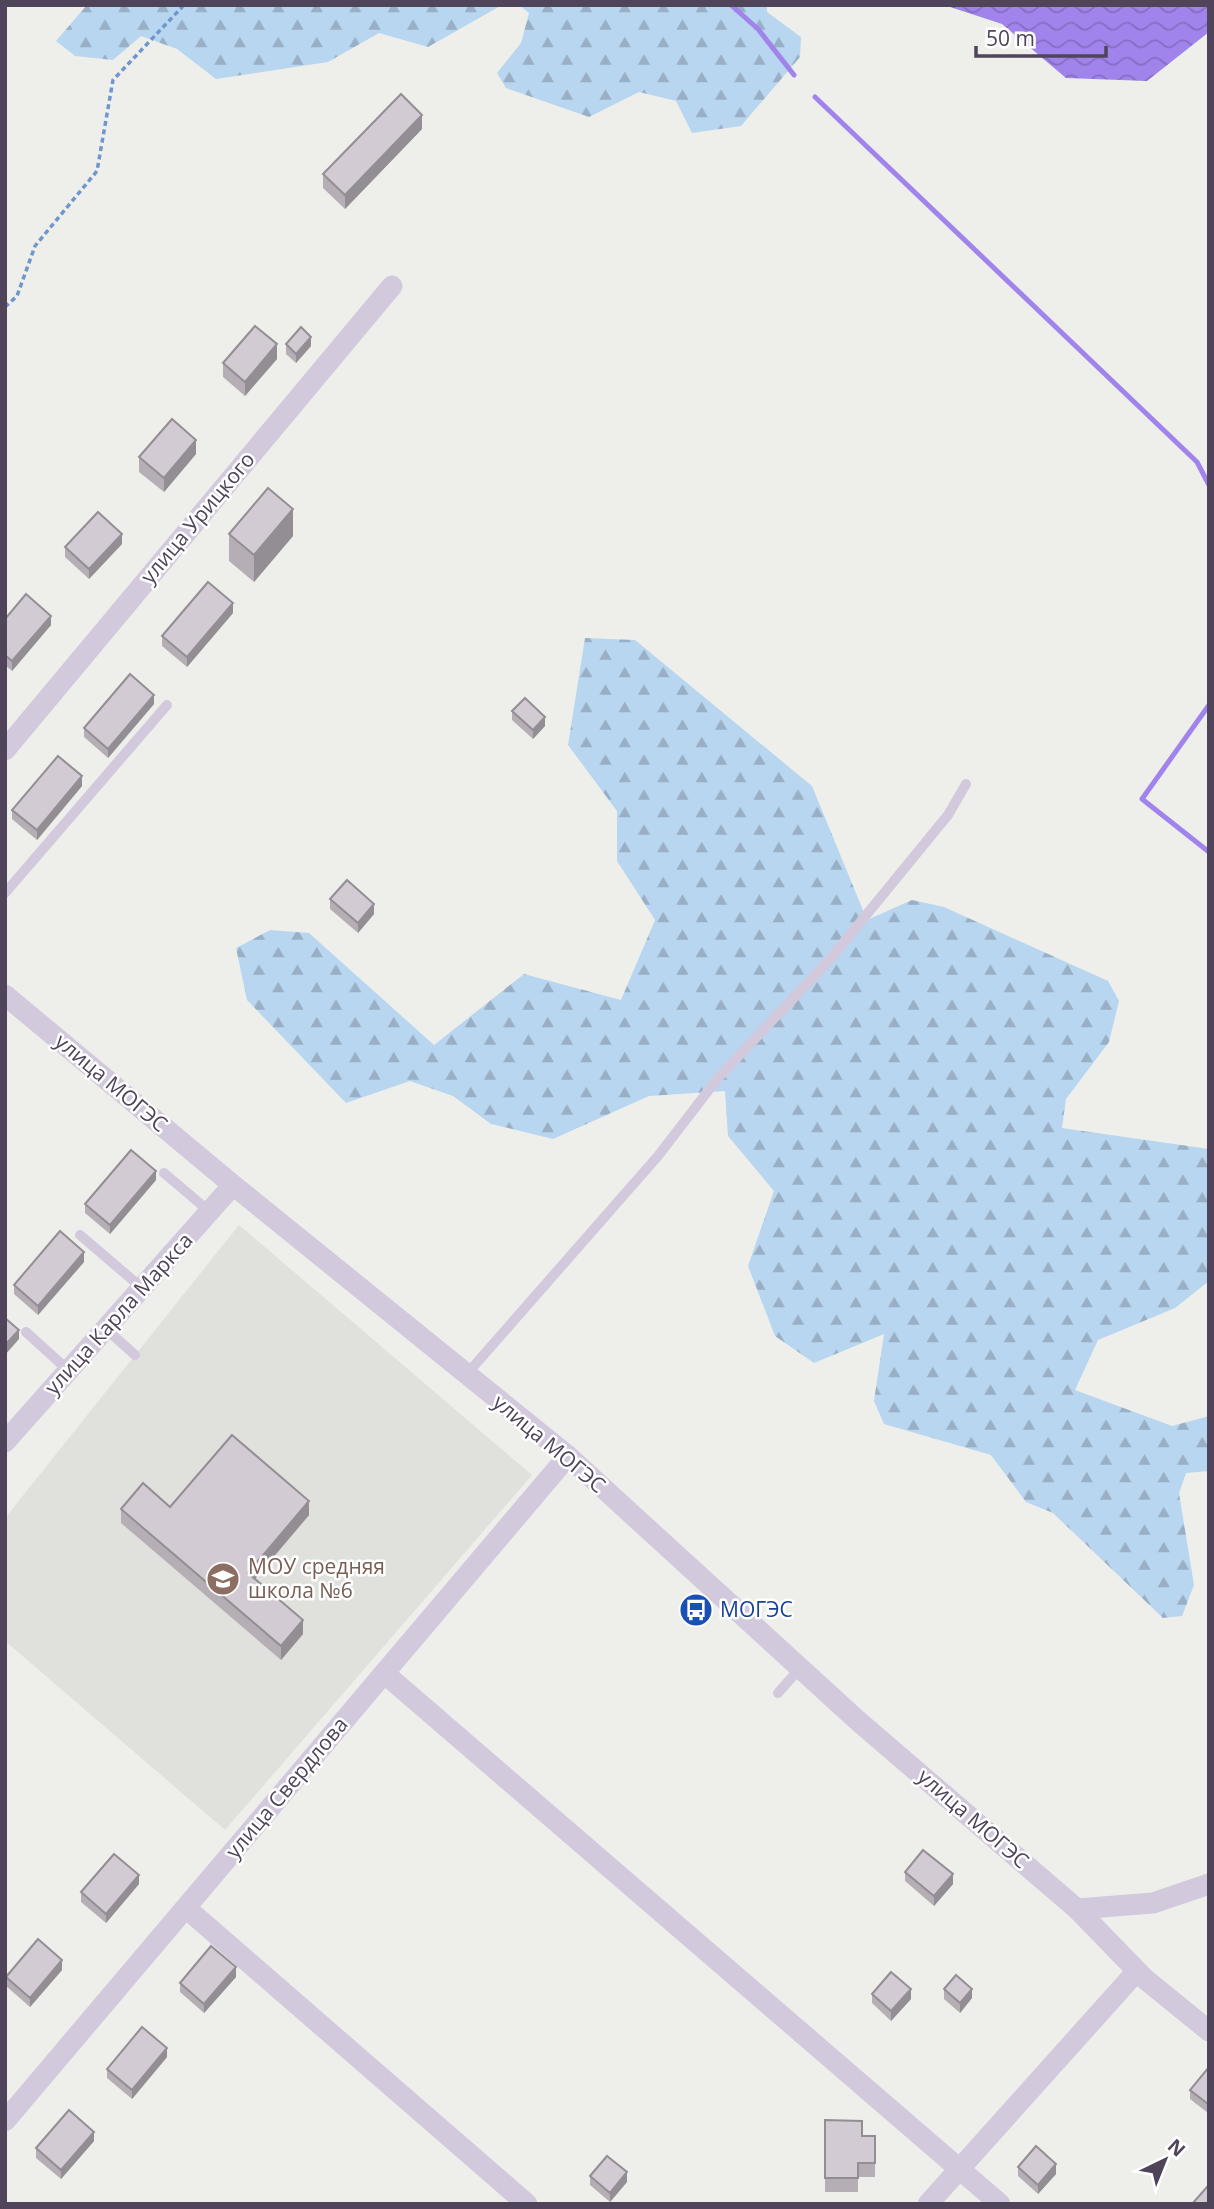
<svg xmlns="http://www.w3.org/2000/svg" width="1214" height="2209" viewBox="0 0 1214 2209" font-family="'Open Sans',sans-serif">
	<defs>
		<pattern id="forest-firs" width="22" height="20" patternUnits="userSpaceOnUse" patternTransform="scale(1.75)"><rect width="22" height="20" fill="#b8d6ef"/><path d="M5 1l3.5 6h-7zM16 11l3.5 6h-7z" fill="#98afc5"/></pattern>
		<pattern id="water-waves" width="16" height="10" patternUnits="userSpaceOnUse" patternTransform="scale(1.75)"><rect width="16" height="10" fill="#a084ec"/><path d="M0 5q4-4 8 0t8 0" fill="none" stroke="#856ec2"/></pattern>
	</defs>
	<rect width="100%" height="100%" fill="#eeefeb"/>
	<path fill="#e0e0dd" d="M239 1225 532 1475 225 1830 5 1641V1518Z"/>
	<g fill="url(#forest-firs)">
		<path d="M87 5H502L428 47 379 33 328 62 216 79 177 49 141 36 113 60 75 56 56 41Z"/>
		<path d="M519 5H767V12L801 37 800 57 741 126 692 133 676 101 639 92 589 117 506 88 497 73 521 43 529 13Z"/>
		<path d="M585 638 635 640 812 786 867 920 912 900 944 907 1108 981 1119 1001 1109 1042 1066 1099 1062 1128 1209 1149V1281L1175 1308 1098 1340 1075 1390 1172 1426 1209 1416V1471L1186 1473 1179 1493 1194 1585 1182 1616 1163 1618 1053 1513 1026 1502 991 1455 884 1424 874 1401 884 1334 814 1363 775 1336 748 1266 774 1191 728 1136 725 1091 649 1096 553 1139 491 1124 453 1096 410 1081 346 1103 247 1000 236 948 270 930 309 933 434 1045 524 974 621 1000 655 920 617 861V811L568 745Z"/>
	</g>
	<path fill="url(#water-waves)" d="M944 5H1209V32L1147 81 1066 78 1002 24Z"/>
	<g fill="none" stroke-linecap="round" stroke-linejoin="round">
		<g stroke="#a084ec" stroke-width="5">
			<path d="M731 5 758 29 794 75"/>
			<path d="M815 97 1197 462 1209 485"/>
			<path d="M1209 705 1142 799 1209 852"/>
		</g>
		<path stroke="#6f97cd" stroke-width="3.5" stroke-dasharray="5 3.5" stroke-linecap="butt" d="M5 307 17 296 35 246 97 171 113 80 184 5"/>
		<g stroke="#d3c9dd" stroke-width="10">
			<path d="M5 893 167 705"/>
			<path d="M164 1173 210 1212"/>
			<path d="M80 1235 142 1288"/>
			<path d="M106 1329 135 1355"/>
			<path d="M26 1332 69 1371"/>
			<path d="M466 1375 658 1156 718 1078 831 958 948 815 966 784"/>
			<path d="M778 1693 800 1668"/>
		</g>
		<g stroke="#d3c9dd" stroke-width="21">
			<path d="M5 750 392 286"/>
			<path d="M5 995 233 1185 568 1456 857 1720 1077 1909 1145 1979 1209 2031"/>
			<path d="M5 1442 233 1185"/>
			<path d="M384 1673 1000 2204"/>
			<path d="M186 1908 527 2204"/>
			<path d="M1077 1909 1153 1903 1209 1884"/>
			<path d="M5 2121 568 1456"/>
			<path d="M928 2204 1137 1971"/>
		</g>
	</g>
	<g fill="#b5afb5">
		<path d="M422 129 345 209 323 188V174Z"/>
		<path d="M286 344 311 346 296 363 286 354Z"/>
		<path d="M277 359 245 396 223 377V363Z"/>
		<path d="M196 454 164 492 139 472V457Z"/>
		<path d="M229 534 293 536 254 582 229 561Z"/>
		<path d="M122 544 89 579 65 557V547Z"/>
		<path d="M233 613 187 667 162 646V636Z"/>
		<path d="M5 619 51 625 12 671 5 665Z"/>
		<path d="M154 704 108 758 84 737V728Z"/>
		<path d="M512 711 545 726 533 739 512 720Z"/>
		<path d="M82 786 37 840 12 819V810Z"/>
		<path d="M330 899 374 914 358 933 330 909Z"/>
		<path d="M156 1180 110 1234 85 1213V1204Z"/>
		<path d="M84 1262 38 1315 14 1294V1285Z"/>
		<path d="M170 1507 309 1515 255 1579 303 1634 281 1660 121 1523V1509Z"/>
		<path d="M905 1872 953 1884 934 1906 905 1881Z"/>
		<path d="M139 1884 106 1923 81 1902V1892Z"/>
		<path d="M62 1970 30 2007 6 1986V1977Z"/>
		<path d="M236 1977 204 2013 180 1992V1983Z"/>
		<path d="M944 1989 972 1998 960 2013 944 1999Z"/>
		<path d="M872 1994 911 1999 891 2021 872 2003Z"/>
		<path d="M167 2057 132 2099 107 2078V2069Z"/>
		<path d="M1209 2067 1208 2113 1190 2099V2090Z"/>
		<path d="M825 2120 862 2136H875V2177H858V2192H825Z"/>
		<path d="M94 2141 61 2179 36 2158V2148Z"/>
		<path d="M1018 2167 1056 2174 1038 2194 1018 2176Z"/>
		<path d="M590 2176 627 2182 610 2202 590 2185Z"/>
	</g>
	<g fill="#938e94">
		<path d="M422 115V129L345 209V195Z"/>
		<path d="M311 337V346L296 363V354Z"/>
		<path d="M277 344V359L245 396V382Z"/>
		<path d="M196 440V454L164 492V478Z"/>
		<path d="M293 509V536L254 582V555Z"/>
		<path d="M122 534V544L89 579V569Z"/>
		<path d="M233 603V613L187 667V657Z"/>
		<path d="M51 616V625L12 671V661Z"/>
		<path d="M154 695V704L108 758V749Z"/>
		<path d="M545 717V726L533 739V730Z"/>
		<path d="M82 776V786L37 840V830Z"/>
		<path d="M374 904V914L358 933V923Z"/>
		<path d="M156 1171V1180L110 1234V1225Z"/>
		<path d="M84 1252V1262L38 1315V1306Z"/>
		<path d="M19 1330V1339L5 1355V1345Z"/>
		<path d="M309 1501V1515L248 1587V1573Z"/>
		<path d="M303 1620V1634L281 1660V1646Z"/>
		<path d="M953 1874V1884L934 1906V1896Z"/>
		<path d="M139 1875V1884L106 1923V1914Z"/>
		<path d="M62 1960V1970L30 2007V1998Z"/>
		<path d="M236 1967V1977L204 2013V2004Z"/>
		<path d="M911 1989V1999L891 2021V2011Z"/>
		<path d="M972 1989V1998L960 2013V2003Z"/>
		<path d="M167 2048V2057L132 2099V2090Z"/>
		<path d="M94 2132V2141L61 2179V2170Z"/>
		<path d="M1056 2164V2174L1038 2194V2185Z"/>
		<path d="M627 2172V2182L610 2202V2193Z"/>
	</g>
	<g fill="#d2cbd3" stroke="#938e94" stroke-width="2">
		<path d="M401 94 422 115 345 195 323 174Z"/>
		<path d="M255 326 277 344 245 382 223 363Z"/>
		<path d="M301 327 311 337 296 354 286 344Z"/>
		<path d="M172 419 196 440 164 478 139 457Z"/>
		<path d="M268 488 293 509 254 555 229 534Z"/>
		<path d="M98 512 122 534 89 569 65 547Z"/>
		<path d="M208 582 233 603 187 657 162 636Z"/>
		<path d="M26 594 51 616 12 661 5 655V619Z"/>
		<path d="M130 674 154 695 108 749 84 728Z"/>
		<path d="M525 698 545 717 533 730 512 711Z"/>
		<path d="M58 756 82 776 37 830 12 810Z"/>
		<path d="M347 880 374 904 358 923 330 899Z"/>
		<path d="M131 1150 156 1171 110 1225 85 1204Z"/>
		<path d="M60 1231 84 1252 38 1306 14 1285Z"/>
		<path d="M5 1318 19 1330 5 1345Z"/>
		<path d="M232 1435 309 1501 248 1573 303 1620 281 1646 121 1509 143 1483 170 1507Z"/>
		<path d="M923 1850 953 1874 934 1896 905 1872Z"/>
		<path d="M114 1854 139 1875 106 1914 81 1892Z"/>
		<path d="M38 1939 62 1960 30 1998 6 1977Z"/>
		<path d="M211 1946 236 1967 204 2004 180 1983Z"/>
		<path d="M891 1972 911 1989 891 2011 872 1994Z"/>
		<path d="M956 1975 972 1989 960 2003 944 1989Z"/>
		<path d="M142 2027 167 2048 132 2090 107 2069Z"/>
		<path d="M1209 2067V2103L1208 2104 1190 2090Z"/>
		<path d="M69 2110 94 2132 61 2170 36 2148Z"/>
		<path d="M825 2120 862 2121V2136H875V2163H858V2178H825Z"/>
		<path d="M1036 2146 1056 2164 1038 2185 1018 2167Z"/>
		<path d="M607 2156 627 2172 610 2193 590 2176Z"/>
		<path d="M1207 2187 1209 2188V2204H1192Z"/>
	</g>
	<defs>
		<symbol id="school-disc" viewBox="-11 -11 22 22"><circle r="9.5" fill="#8d6e63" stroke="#fff"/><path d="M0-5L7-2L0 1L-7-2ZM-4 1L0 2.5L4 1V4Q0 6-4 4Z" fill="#fff"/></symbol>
		<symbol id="bus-disc" viewBox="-11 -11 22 22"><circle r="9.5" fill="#1a4fb4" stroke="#fff"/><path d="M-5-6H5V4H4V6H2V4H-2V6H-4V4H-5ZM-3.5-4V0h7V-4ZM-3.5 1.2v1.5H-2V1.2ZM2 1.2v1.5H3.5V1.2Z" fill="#fff"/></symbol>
	</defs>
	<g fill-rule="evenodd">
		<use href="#school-disc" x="204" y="1560" width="38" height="38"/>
		<use href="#bus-disc" x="677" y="1591" width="38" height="38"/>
	</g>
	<g text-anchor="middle" stroke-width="5" stroke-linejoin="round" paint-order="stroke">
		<g font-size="21" fill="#4f4459" stroke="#fff">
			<text transform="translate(198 518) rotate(-50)" y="7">улица Урицкого</text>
			<text transform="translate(111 1083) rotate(40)" y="7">улица МОГЭС</text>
			<text transform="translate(119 1314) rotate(-48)" y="7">улица Карла Маркса</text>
			<text transform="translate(549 1444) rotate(40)" y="7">улица МОГЭС</text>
			<text transform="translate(287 1788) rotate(-50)" y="7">улица Свердлова</text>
			<text transform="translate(973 1819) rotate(41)" y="7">улица МОГЭС</text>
		</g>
		<g font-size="21" fill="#785e54" stroke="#fff" text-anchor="start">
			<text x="248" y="1574">МОУ средняя<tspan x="248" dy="24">школа №6</tspan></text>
		</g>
		<g font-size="21" fill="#164399" stroke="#fff" text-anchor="start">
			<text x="720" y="1617">МОГЭС</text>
		</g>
	</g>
	<rect width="1214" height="2209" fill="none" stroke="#4f4459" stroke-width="14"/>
	<g transform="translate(1165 2160) rotate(43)" stroke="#ffffff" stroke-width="5" paint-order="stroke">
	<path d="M0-5L12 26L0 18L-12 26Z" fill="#4f4459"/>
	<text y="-10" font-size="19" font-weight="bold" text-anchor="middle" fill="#4f4459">N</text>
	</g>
	<path d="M976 46v10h130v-10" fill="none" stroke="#4f4459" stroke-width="3.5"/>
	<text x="986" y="46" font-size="21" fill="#4f4459" stroke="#ffffff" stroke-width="5" paint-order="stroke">50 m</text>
</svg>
